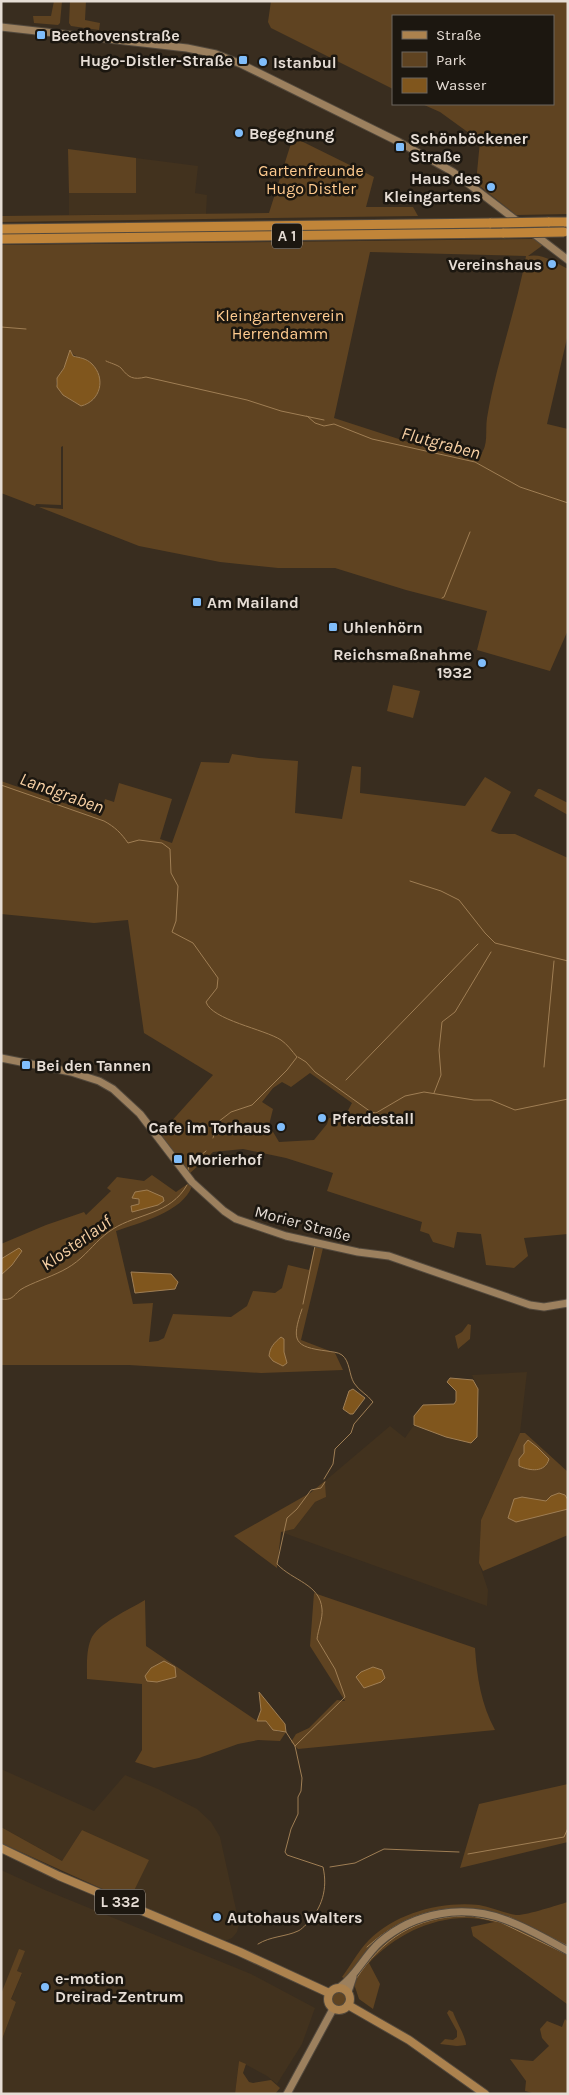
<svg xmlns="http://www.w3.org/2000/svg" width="569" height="2095" viewBox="0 0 569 2095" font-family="Karla,sans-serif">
	<rect width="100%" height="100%" fill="#392d1f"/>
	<g fill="#42321e">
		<path d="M136 158 198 166 195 193 207 195 206 214 69 215V193H136Z"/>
		<path d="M527 1372 520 1433 481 1520 479 1563 488 1590 487 1606 281 1532 294 1529 315 1502 326 1497 325 1481 390 1426 405 1438 414 1425 446 1437H477L478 1389 472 1375Z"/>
		<path d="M1 1769 94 1811 125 1775 158 1789 197 1809 211 1822 220 1837 239 1923 237 1932 232 1938 225 1941 129 1901 148 1860 82 1830 62 1861 1 1827Z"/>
		<path d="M1 1870 45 1890 251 1974 315 2008 302 2044 277 2084 267 2076 239 2061 235 2094H1V2042L16 2002 11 2000 22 1974 17 1971 24 1951 1 1994Z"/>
	</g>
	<g fill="#5f4321" fill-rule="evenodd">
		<path d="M54 1H62L60 23 58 25 34 23 33 16H51Z"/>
		<path d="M70 1H86L85 20 100 23 99 30 71 26 69 23Z"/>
		<path d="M271 1H568V214L516 215 476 183 480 141 440 112 422 104H553V16H393V89L271 28 268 22Z"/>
		<path d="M293 137 374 177 366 207H413L418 216 1 222V216L269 213Z"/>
		<path d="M68 149 136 158V193H69Z"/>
		<path d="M534 239 543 245 528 256C542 253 555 262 568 269V334L547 424 568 429V630L550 671 477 650 487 611 406 590 335 568H278L220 562 139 546 39 507 63 509V446L61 447V505L36 504 35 506 1 493V245ZM370 252 526 256C516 311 496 364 487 418 485 432 489 444 480 456H458L408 442 334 418ZM70 351C75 358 80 356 87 360 97 366 103 380 98 391 95 399 89 404 81 406 70 400 61 395 56 384L57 378 68 361Z"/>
		<path d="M393 685 420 691 413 718 387 711Z"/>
		<path d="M232 754 259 758 298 761 295 813 342 819 352 766 361 767 360 793 465 806 485 777 511 792 491 831 499 834H515L568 858V1234L524 1238 528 1256 514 1268 486 1265 481 1234 457 1232 454 1248 433 1242 429 1234 420 1231 422 1222 327 1191 333 1173 286 1158 243 1149 213 1152 189 1174 160 1134 213 1075 144 1033 128 920 94 923 1 914V781L101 816 105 799 114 802 119 783 172 799 160 839 172 843 201 762 229 763ZM310 1073 352 1103 344 1118H329L327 1124 314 1140 279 1142 269 1125 273 1109 262 1102 273 1088 282 1082 291 1087Z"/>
		<path d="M538 789H540L568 803V815L534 796Z"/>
		<path d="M152 1175 176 1192 189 1183 192 1186C183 1212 139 1223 116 1231L133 1304 153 1303 149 1342 158 1341 164 1338 173 1314 231 1317 247 1306 253 1291 275 1293 282 1288 288 1265 309 1270 315 1246 323 1248 301 1340 335 1353 343 1370 261 1373 129 1365H1V1244L46 1225 84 1212 86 1215 111 1191 107 1188 117 1177 144 1181Z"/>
		<path d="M468 1324 471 1325 470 1339 458 1349 455 1336 462 1332Z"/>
		<path d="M520 1433H525L568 1472V1535L483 1571 479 1563 481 1520Z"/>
		<path d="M325 1481 326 1497 315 1502 294 1529 281 1532 277 1568 234 1536 310 1493Z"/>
		<path d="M314 1593 475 1648C477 1678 481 1704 495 1730L298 1749 291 1742 296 1734 309 1728 337 1700 345 1701 310 1646Z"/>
		<path d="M145 1600 146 1646 257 1721H266C271 1727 276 1734 286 1732L280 1741 258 1740 238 1744 199 1758 154 1768 135 1762 142 1750V1684L87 1679C87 1667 86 1651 91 1639 97 1624 130 1609 145 1600Z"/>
		<path d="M568 1784V1842L460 1868 479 1804Z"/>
		<path d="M1 1827 62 1861 82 1830 149 1860 129 1901 1 1843Z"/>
		<path d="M568 1902 567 2004 473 1936 471 1927 494 1922C448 1909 400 1930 369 1963L380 1984 373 2009 359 1999 354 1984 342 1977C351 1965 358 1951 369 1940 396 1913 441 1901 479 1905 491 1907 503 1913 516 1915 525 1916 557 1905 568 1902Z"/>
		<path d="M19 1949 25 1951 17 1971 22 1973 11 1999 16 2002 1 2042V1994Z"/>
		<circle cx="339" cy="1999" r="8"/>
		<path d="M449 2010 453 2012C456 2021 466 2037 466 2045L457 2046 440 2044 445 2039 453 2040 457 2037V2031L447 2013Z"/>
		<path d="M565 2019 568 2022V2094H536L525 2091 526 2081 510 2059 533 2061 549 2046 542 2038 540 2029 547 2021 562 2027Z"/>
		<path d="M239 2061 246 2064 243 2073 249 2082 253 2083 271 2080 280 2088 275 2094H235Z"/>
	</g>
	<g fill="#80561d" stroke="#9f7e54">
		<path d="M70 350 73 356C80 358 86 358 92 364 106 378 101 401 81 406L63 395 57 387V378L64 368Z"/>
		<path d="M147 1190 163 1197 164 1201 158 1205 132 1212 131 1206 139 1204V1199L132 1198 135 1192Z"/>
		<path d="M19 1248 22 1251 12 1265 1 1275V1259Z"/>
		<path d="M131 1272 171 1274 178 1282 175 1289 135 1293Z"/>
		<path d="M281 1337 284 1339V1352L287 1363 283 1366 273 1361 269 1356C270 1347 274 1343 281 1337Z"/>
		<path d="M450 1378 473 1380 478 1389 477 1437 471 1443 446 1437 414 1425V1416L423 1405 454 1404 456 1401V1391L447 1382Z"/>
		<path d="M353 1389 365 1398 353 1414H350L343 1409 349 1391Z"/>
		<path d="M528 1440 537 1447 549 1459C545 1473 530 1471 519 1466V1459L524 1453V1445Z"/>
		<path d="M559 1493 565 1495 568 1500V1509L516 1522 508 1518 514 1499 522 1497 546 1501 551 1496Z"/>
		<path d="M164 1661 175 1667 176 1677 157 1682 147 1681 145 1676 151 1668Z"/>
		<path d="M373 1667 382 1670 385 1678 381 1682 364 1688 356 1677 361 1672Z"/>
		<path d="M259 1692 285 1724 286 1732 273 1730 266 1721H257L261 1710Z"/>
	</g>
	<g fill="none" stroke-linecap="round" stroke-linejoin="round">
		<g stroke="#9f7e54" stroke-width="1">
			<path d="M1 327 26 329"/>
			<path d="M106 361C110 363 118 365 121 368 129 378 133 380 146 377L247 400 281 411 324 420"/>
			<path d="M307 416 315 423 324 426 334 424 372 439 475 462 520 487 568 503"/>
			<path d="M442 598 444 597 470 532"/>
			<path d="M1 785 104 821C115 827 121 833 128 843L139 840 162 843 170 849 171 873 178 886 176 921 172 932 193 943 218 978 217 988 206 1002C212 1020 264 1029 281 1040 287 1044 292 1051 297 1057L287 1070 252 1105 231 1112 218 1122 213 1138"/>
			<path d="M410 881 441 891 459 900 485 933 495 943 568 961"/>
			<path d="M298 1057 306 1062 315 1072 371 1112 376 1113 405 1096 424 1092 474 1100H491L515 1110 568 1099"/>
			<path d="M544 1067 554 961"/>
			<path d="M346 1080 478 944"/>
			<path d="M434 1093 441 1075 439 1050 442 1022 455 1012 491 952"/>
			<path d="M188 1170 189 1165 206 1151"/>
			<path d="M1 1299C12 1301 13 1296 20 1290 26 1286 34 1283 41 1280 56 1274 69 1269 81 1258 92 1248 100 1237 113 1229 138 1213 170 1215 187 1185"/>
			<path d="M303 1304 315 1246"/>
			<path d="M302 1309C291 1341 294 1347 327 1351 332 1352 338 1352 342 1355 350 1361 349 1375 354 1383 359 1391 367 1394 373 1402L354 1424 351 1433 335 1449 333 1464 324 1479"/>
			<path d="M295 1746 345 1697 335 1669 317 1639C318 1630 323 1618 322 1609 320 1584 293 1581 277 1564L287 1518 297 1509 311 1490 321 1488 325 1482"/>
			<path d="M468 1854 564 1837 568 1828"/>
			<path d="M330 1867 355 1863 384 1849 459 1852"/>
			<path d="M472 1916 500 1922 568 1955"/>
			<path d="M509 1917 568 1946"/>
			<path d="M258 1944C271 1936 285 1937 298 1931 301 1930 304 1926 307 1924 322 1908 328 1889 323 1867L287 1855 285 1852 291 1829 298 1814V1797L301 1791 302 1778 295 1746 286 1732"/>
			<path d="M367 1947C407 1911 451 1900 503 1915"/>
			<path d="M356 1979C382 1939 416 1916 465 1916"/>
		</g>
		<defs>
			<g id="secondary">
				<path d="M1 27 187 48 216 54 241 64 399 142 453 172 568 260"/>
				<path d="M1 1058 71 1072 99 1081 113 1089 140 1114 192 1182 224 1211 236 1219 286 1236 358 1252 389 1256 530 1305 544 1307 568 1303"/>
				<path d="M340 1987C356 1976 365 1955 380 1942 415 1912 463 1904 506 1920 528 1928 548 1940 568 1951"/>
				<path d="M348 1992 353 1977"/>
				<path d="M287 2094 333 2009"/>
			</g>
			<g id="primary">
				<path d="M1 1848 59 1876 240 1952 329 1993"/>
				<circle cx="339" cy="1999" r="11"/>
				<path d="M348 2005 409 2040 485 2094"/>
			</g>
			<g id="motorway">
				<path d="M548 222H568"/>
				<path d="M1 229 491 223"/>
				<path d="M1 239 504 233"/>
			</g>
		</defs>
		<use href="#secondary" stroke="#53493d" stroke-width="9"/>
		<use href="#primary" stroke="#53493d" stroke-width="10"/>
		<use href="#motorway" stroke="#53493d" stroke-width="11"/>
		<use href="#secondary" stroke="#9c805e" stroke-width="7"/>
		<use href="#primary" stroke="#ac824e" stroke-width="8"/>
		<use href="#motorway" stroke="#c18539" stroke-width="9"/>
		<defs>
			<g id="motorway-bridge">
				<path d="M491 223 548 222"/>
				<path d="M504 233 564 232"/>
			</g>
		</defs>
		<use href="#motorway-bridge" stroke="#53493d" stroke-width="11" stroke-linecap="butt"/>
		<use href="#motorway-bridge" stroke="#c18539" stroke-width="9"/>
	</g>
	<g fill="#80bdfa" stroke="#1c1710" stroke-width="2">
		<rect x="36" y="30" width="10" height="10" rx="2.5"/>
		<rect x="238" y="55" width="10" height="10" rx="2.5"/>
		<circle cx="263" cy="62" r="5"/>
		<circle cx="239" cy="133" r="5"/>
		<rect x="395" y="142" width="10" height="10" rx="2.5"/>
		<circle cx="491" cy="187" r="5"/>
		<circle cx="552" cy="264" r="5"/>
		<rect x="192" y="597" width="10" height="10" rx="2.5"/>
		<rect x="328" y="622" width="10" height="10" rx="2.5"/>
		<circle cx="482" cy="663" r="5"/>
		<rect x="21" y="1060" width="10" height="10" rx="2.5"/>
		<circle cx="322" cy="1118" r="5"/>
		<circle cx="281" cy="1127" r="5"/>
		<rect x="173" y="1154" width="10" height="10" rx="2.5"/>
		<circle cx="217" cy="1917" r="5"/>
		<circle cx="45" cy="1987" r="5"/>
	</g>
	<g text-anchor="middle" stroke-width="5" stroke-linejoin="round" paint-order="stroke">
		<g fill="#1c1710" stroke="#a9a29a" stroke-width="1">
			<rect x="272" y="223.5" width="30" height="25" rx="4"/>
			<rect x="95" y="1889.5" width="50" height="25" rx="4"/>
		</g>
		<g font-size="15" font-weight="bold" fill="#e6ddd5">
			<text x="287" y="241">A 1</text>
			<text x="120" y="1907">L 332</text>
		</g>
		<g font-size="16" font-weight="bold" fill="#e6ddd5" stroke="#1c1710" text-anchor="start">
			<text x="51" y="41">Beethovenstraße</text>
			<text x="233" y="66" text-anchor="end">Hugo-Distler-Straße</text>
			<text x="273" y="68">Istanbul</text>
			<text x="249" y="139">Begegnung</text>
			<text x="410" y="144">Schönböckener<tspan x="410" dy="18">Straße</tspan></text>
			<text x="481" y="184" text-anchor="end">Haus des<tspan x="481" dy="18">Kleingartens</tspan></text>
			<text x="542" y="270" text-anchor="end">Vereinshaus</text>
			<text x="207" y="608">Am Mailand</text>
			<text x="343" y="633">Uhlenhörn</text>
			<text x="472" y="660" text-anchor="end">Reichsmaßnahme<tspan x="472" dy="18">1932</tspan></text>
			<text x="36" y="1071">Bei den Tannen</text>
			<text x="332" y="1124">Pferdestall</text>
			<text x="271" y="1133" text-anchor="end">Cafe im Torhaus</text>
			<text x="188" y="1165">Morierhof</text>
			<text x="227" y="1923">Autohaus Walters</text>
			<text x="55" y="1984">e-motion<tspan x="55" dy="18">Dreirad-Zentrum</tspan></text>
		</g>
		<g font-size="16" fill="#ffcb8f" stroke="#1c1710">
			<text x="311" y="176">Gartenfreunde<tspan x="311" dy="18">Hugo Distler</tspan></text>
			<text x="280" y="321">Kleingartenverein<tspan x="280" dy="18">Herrendamm</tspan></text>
		</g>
		<g font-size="16" fill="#e6ddd5" stroke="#1c1710">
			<text transform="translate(303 1223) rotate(15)" y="6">Morier Straße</text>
		</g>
		<g font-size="18" font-style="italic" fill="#f7d0a4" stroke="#1c1710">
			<text transform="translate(441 443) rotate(15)" y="6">Flutgraben</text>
			<text transform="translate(62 793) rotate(20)" y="6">Landgraben</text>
			<text transform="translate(76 1243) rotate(-35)" y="6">Klosterlauf</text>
		</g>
	</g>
	<rect width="569" height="2095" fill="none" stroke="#e6ddd5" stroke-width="5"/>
	<rect x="392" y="15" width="162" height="90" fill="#1c1710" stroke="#6d665f"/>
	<rect x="402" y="31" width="25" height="8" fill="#ac824e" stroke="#6d665f"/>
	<text x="436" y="40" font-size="15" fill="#e6ddd5">Straße</text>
	<rect x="402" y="52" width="25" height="15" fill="#5f4321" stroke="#6d665f"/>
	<text x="436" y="65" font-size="15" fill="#e6ddd5">Park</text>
	<rect x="402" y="78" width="25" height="15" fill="#80561d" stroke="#6d665f"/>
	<text x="436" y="90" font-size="15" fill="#e6ddd5">Wasser</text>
</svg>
